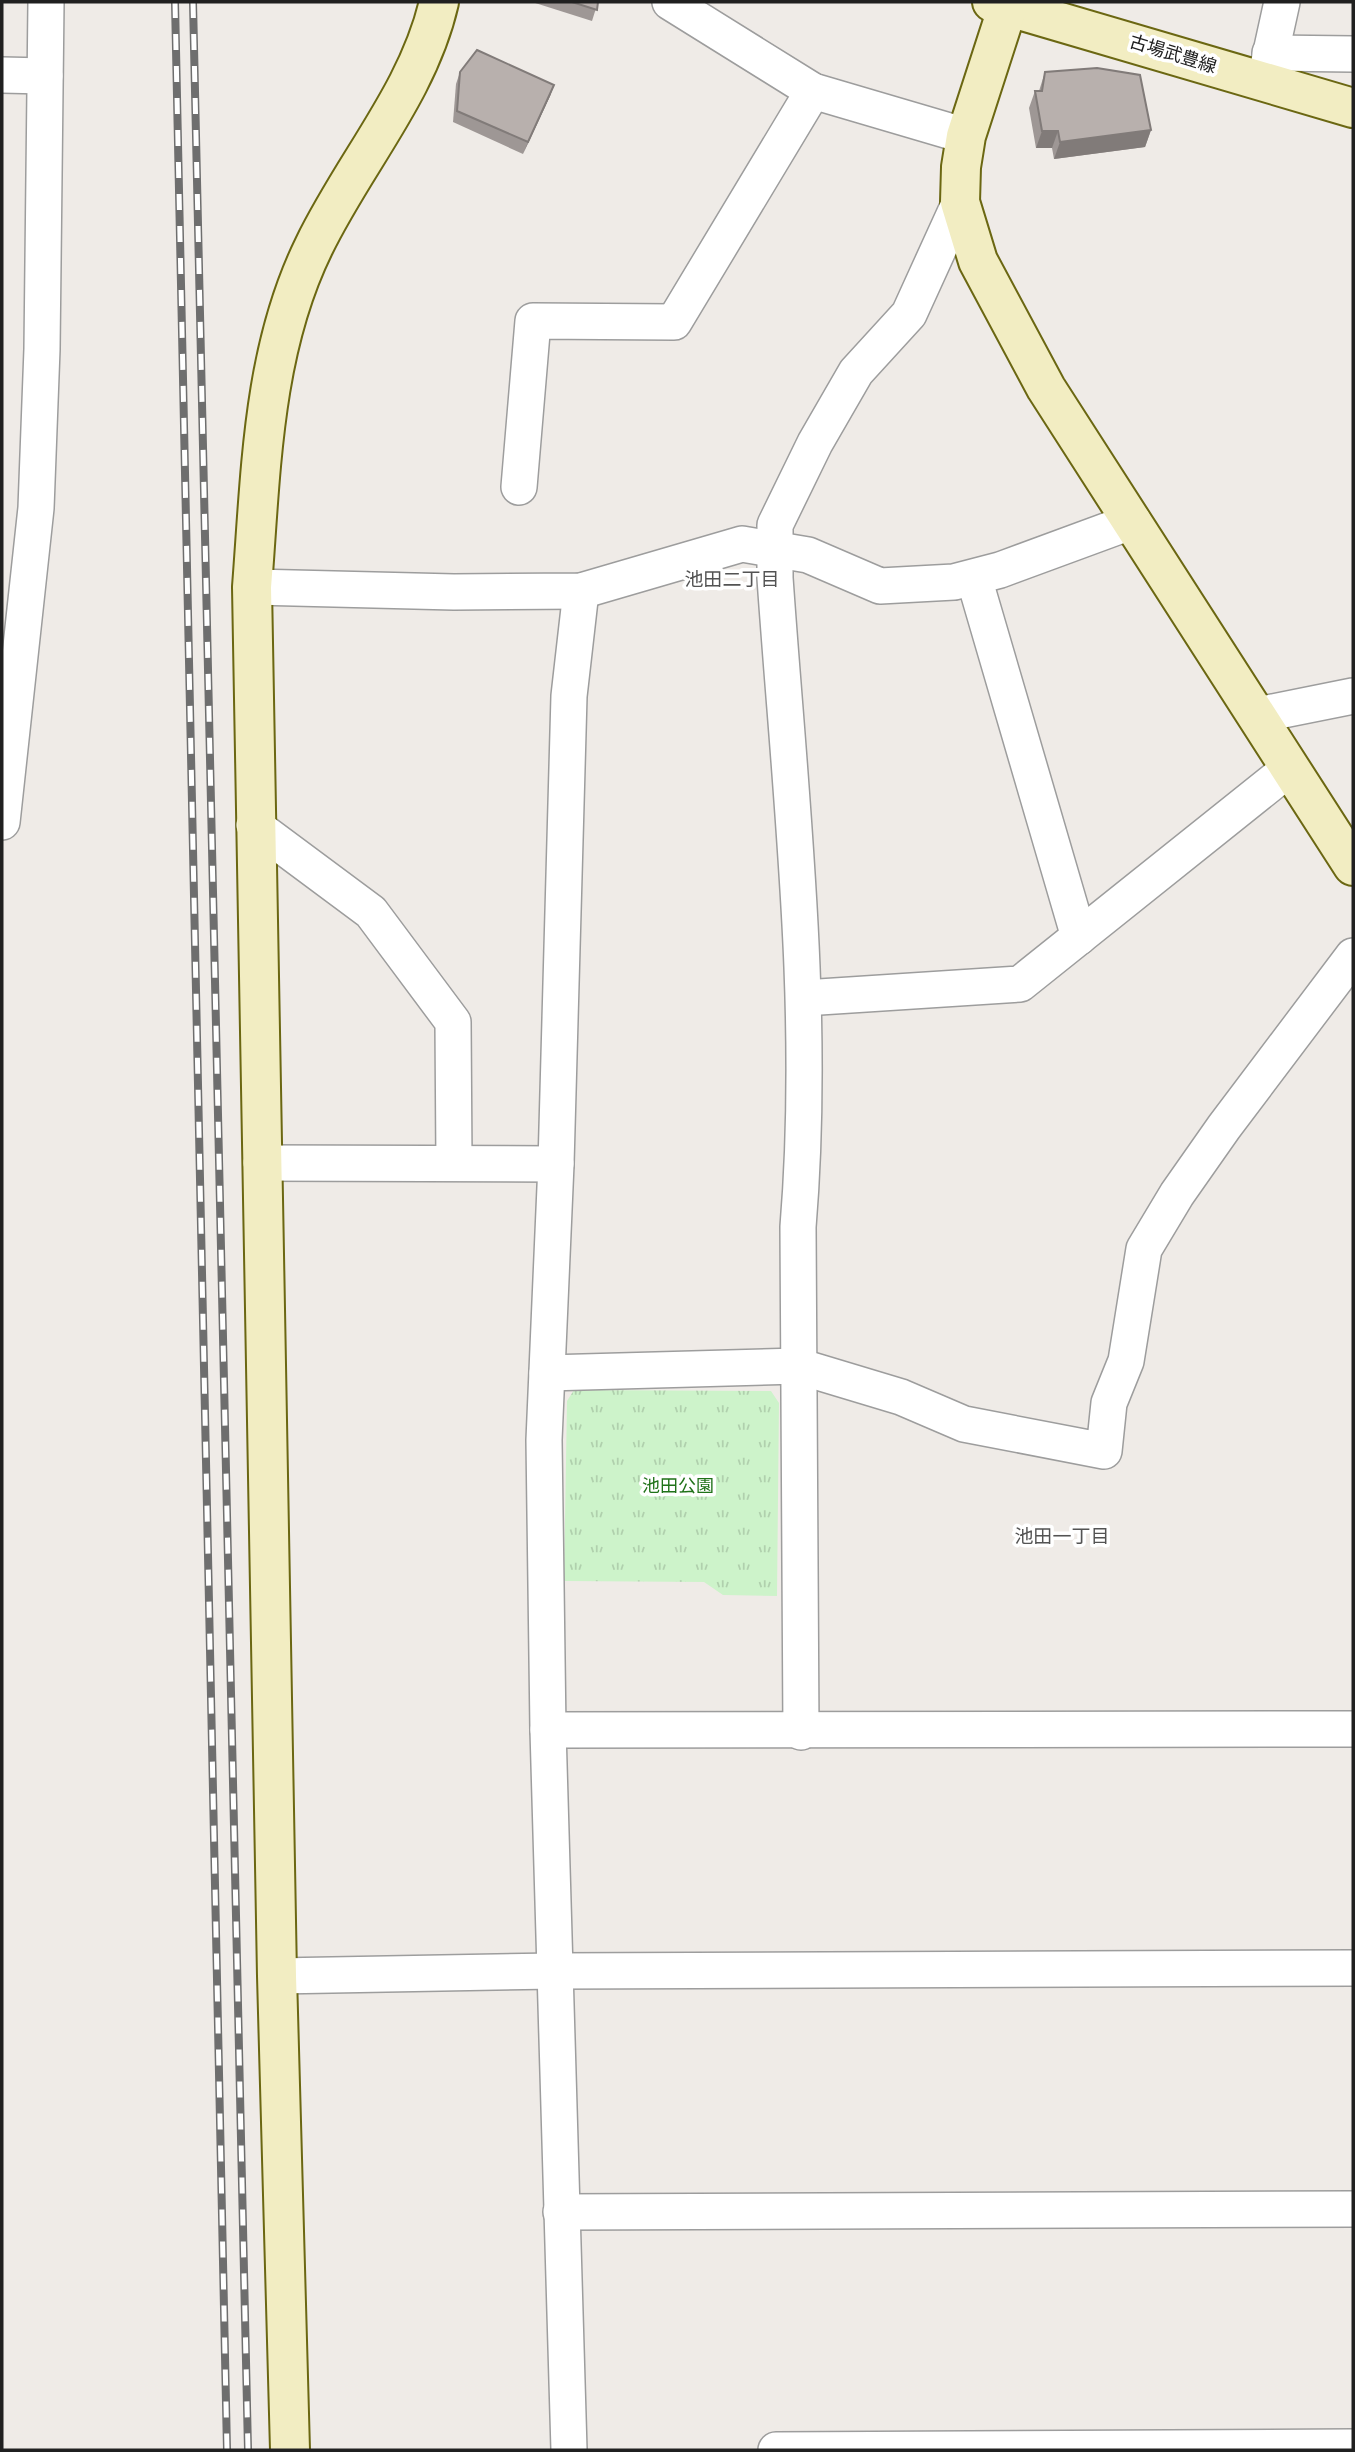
<svg xmlns="http://www.w3.org/2000/svg" width="1355" height="2452" viewBox="0 0 1355 2452" font-family="'Golos Text','Noto Sans JP',sans-serif">
	<defs>
		<pattern id="park-tufts" width="24" height="20" patternUnits="userSpaceOnUse" patternTransform="scale(1.75)"><rect width="24" height="20" fill="#cdf3ca"/><path d="M3 7l-1-3M5 7V3M7 7l1-3M15 17l-1-3M17 17v-4M19 17l1-3" fill="none" stroke="#b0d0ad"/></pattern>
	</defs>
	<rect width="100%" height="100%" fill="#efebe7"/>
	<path fill="url(#park-tufts)" d="M574 1390 771 1391 779 1403 777 1596 723 1595 704 1582 564 1581 567 1401Z"/>
	<g fill="none" stroke-linecap="round" stroke-linejoin="round">
		<defs>
			<g id="street">
				<path d="M670 2 813 91 966 136"/>
				<path d="M1270 53 1353 54"/>
				<path d="M2 75 45 76"/>
				<path d="M1266 75 1282 2"/>
				<path d="M519 487 533 321 674 322 813 91"/>
				<path d="M974 578 1079 937"/>
				<path d="M252 587 454 592 581 591 742 544 808 555 880 586 954 582 1000 570 1133 521"/>
				<path d="M1258 715 1353 696"/>
				<path d="M2 822 36 508 42 349 46 2"/>
				<path d="M254 825 371 912 453 1022 454 1163"/>
				<path d="M804 998 1020 984 1290 768"/>
				<path d="M261 1163 556 1164"/>
				<path d="M547 1373 798 1366 901 1397 964 1424 1104 1451 1109 1403 1126 1361 1144 1249 1177 1194 1224 1127 1353 956"/>
				<path d="M548 1730 1353 1729"/>
				<path d="M801 1732 798 1227C816 1011 790 793 775 578V525L815 443 856 372 909 314 960 202"/>
				<path d="M277 1976 555 1971 1353 1968"/>
				<path d="M561 2212 1353 2209"/>
				<path d="M569 2450 548 1730 544 1440 556 1164 569 696 581 591"/>
				<path d="M776 2450 1353 2447"/>
			</g>
			<g id="secondary">
				<path d="M992 2 1353 108"/>
				<path d="M1008 6 966 136 961 167 960 202 978 261 1046 388 1353 866"/>
				<path d="M290 2450 277 1976 252 587C261 472 262 352 314 246 354 163 418 93 439 2"/>
			</g>
		</defs>
		<use href="#street" stroke="#9d9d9d" stroke-width="38"/>
		<use href="#secondary" stroke="#6b6712" stroke-width="42"/>
		<use href="#street" stroke="#fff" stroke-width="35"/>
		<use href="#secondary" stroke="#f2edc2" stroke-width="38"/>
		<defs>
			<g id="rail">
				<path d="M175 2 227 2450"/>
				<path d="M193 2 248 2450"/>
			</g>
		</defs>
		<use href="#rail" stroke="#6e6e6e" stroke-width="8"/>
		<use href="#rail" stroke="#fff" stroke-width="5" stroke-dasharray="16" stroke-linecap="butt"/>
	</g>
	<g fill="#9e9795">
		<path d="M532 2H598L592 21Z"/>
		<path d="M460 72 554 85 550 96 523 154 453 122 456 84Z"/>
		<path d="M1045 72 1151 130 1145 147 1054 159 1052 148H1036L1029 108 1035 91H1039Z"/>
	</g>
	<g fill="#817b79">
		<path d="M554 85 550 96 523 154 528 142Z"/>
		<path d="M1151 130 1145 147 1054 159 1060 142Z"/>
		<path d="M1042 131H1058L1052 148H1036Z"/>
	</g>
	<g fill="#b8b0ad" stroke="#817b79" stroke-width="2">
		<path d="M572 2H598L597 10Z"/>
		<path d="M477 50 554 85 528 142 457 111 460 72Z"/>
		<path d="M1097 68 1140 75 1151 130 1060 142 1058 131H1042L1035 91H1042L1045 72Z"/>
	</g>
	<g text-anchor="middle" stroke-width="7" stroke-linejoin="round" paint-order="stroke">
		<g font-size="18" fill="#202020" stroke="#fff">
			<text transform="translate(1173 54) rotate(17)" y="6">古場武豊線</text>
		</g>
		<g font-size="18" fill="#207219" stroke="#fff">
			<text x="678" y="1492">池田公園</text>
		</g>
		<g font-size="19" fill="#535353" stroke="#fff">
			<text x="732" y="586">池田二丁目</text>
			<text x="1062" y="1543">池田一丁目</text>
		</g>
	</g>
	<rect width="1355" height="2452" fill="none" stroke="#202020" stroke-width="7"/>
</svg>
